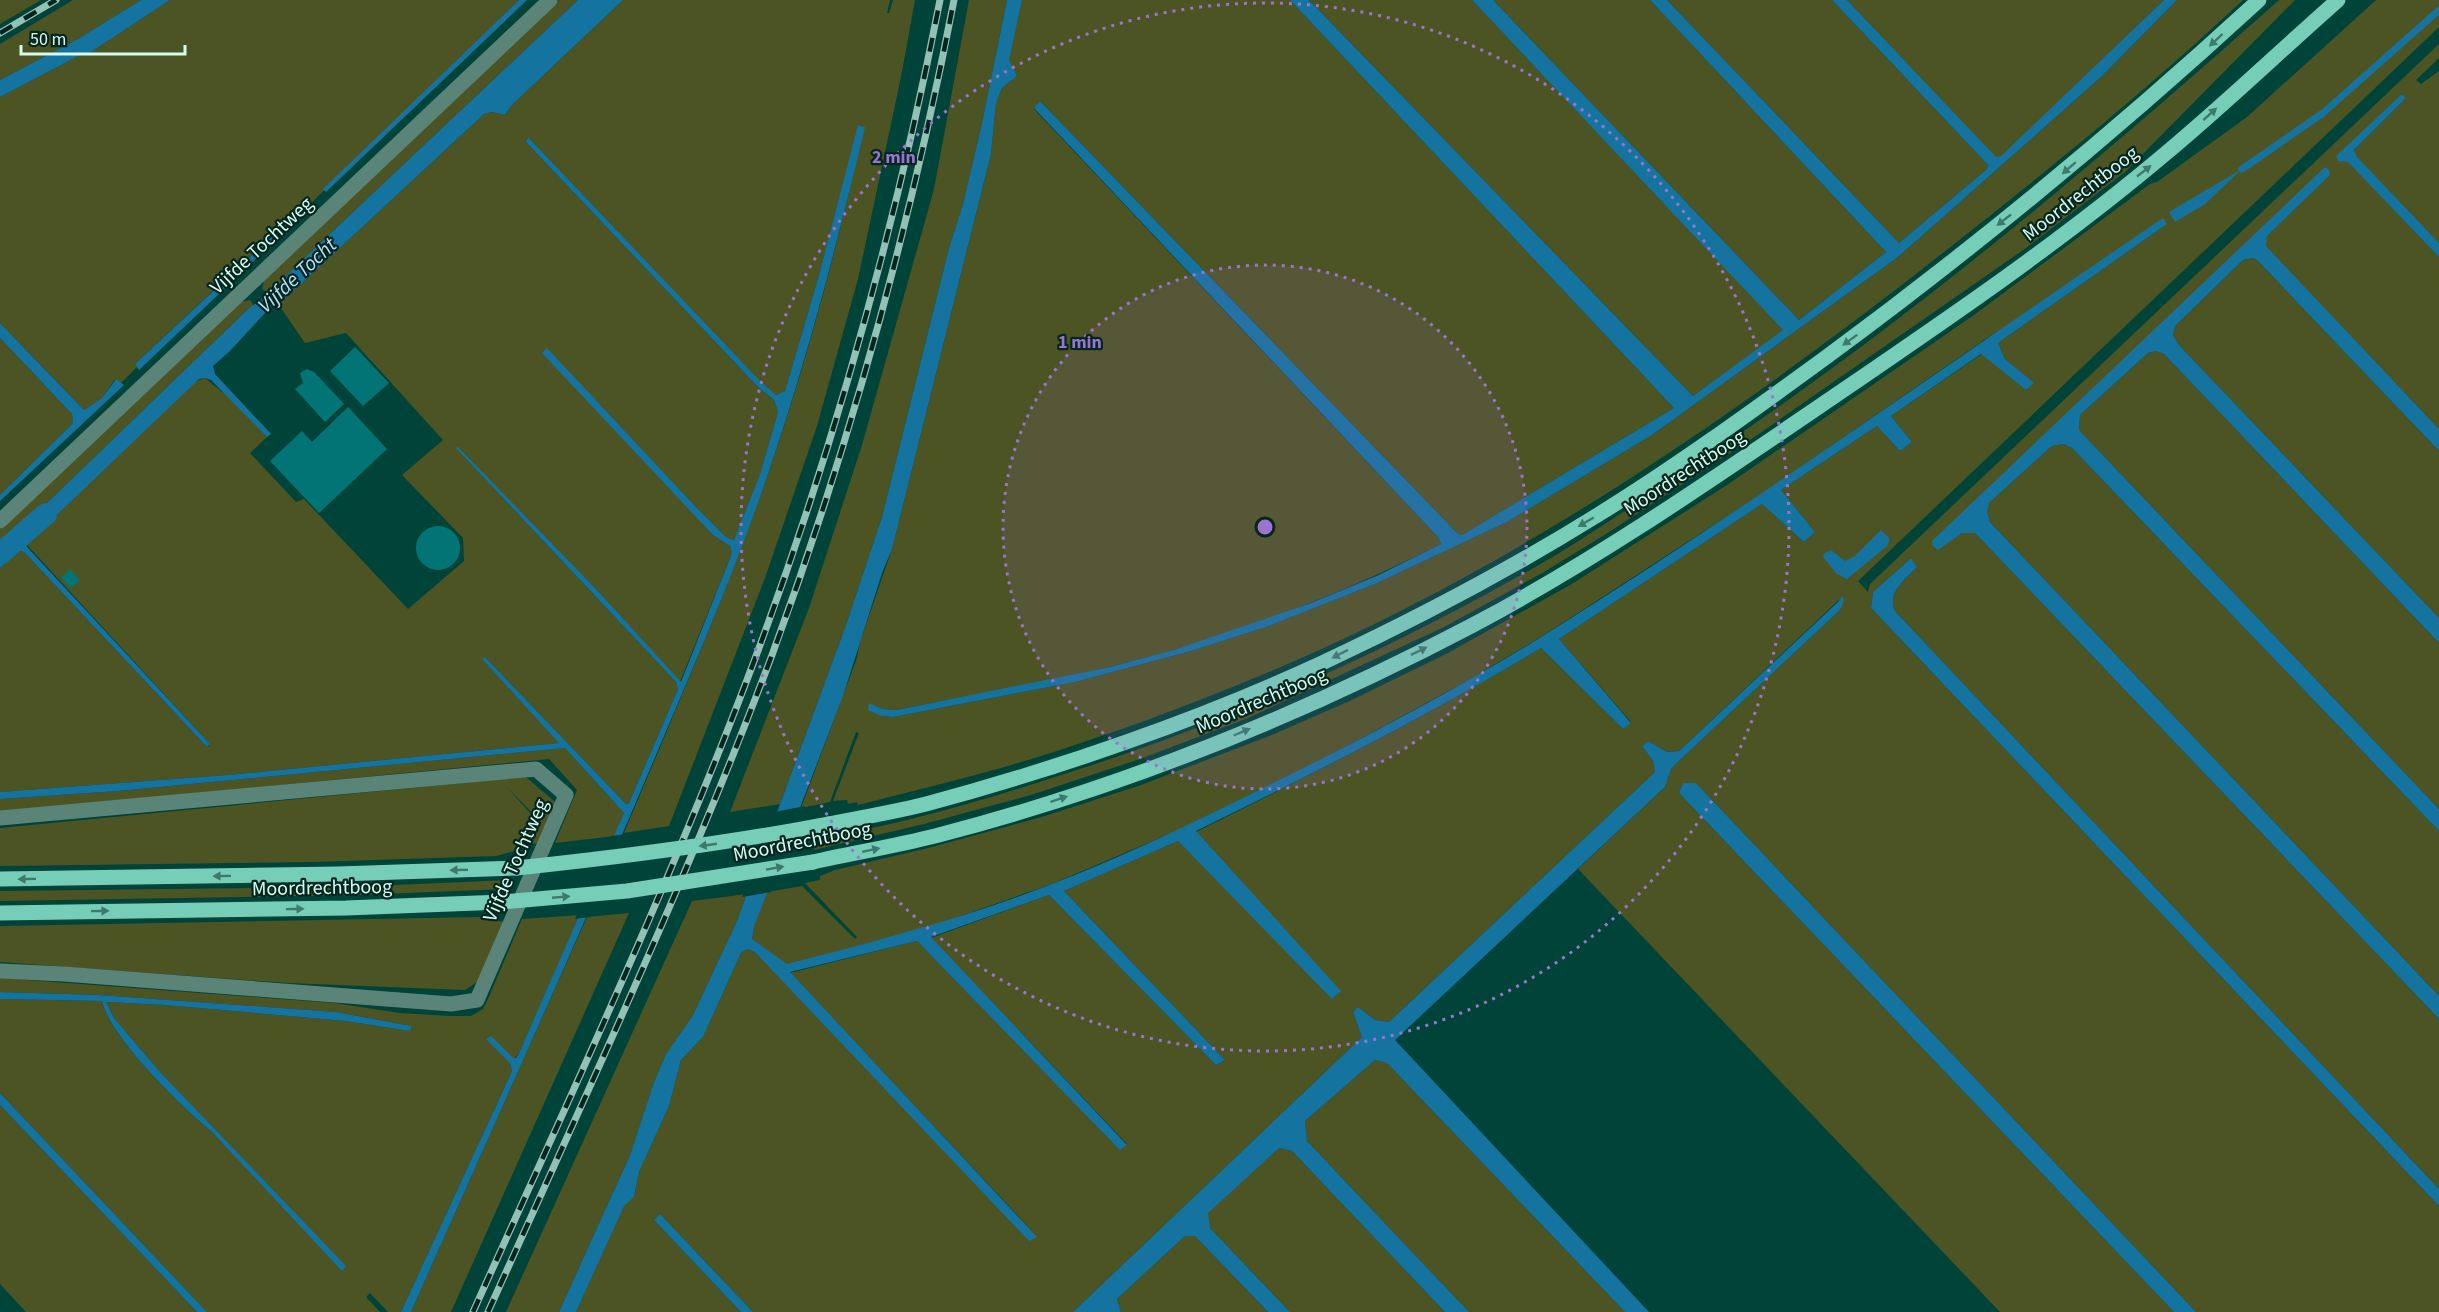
<svg xmlns="http://www.w3.org/2000/svg" width="2439" height="1312" viewBox="0 0 2439 1312" font-family="'Source Sans 3',sans-serif">
	<rect width="100%" height="100%" fill="#004338"/>
	<g fill="#4d5423">
		<path d="M0 0H41L0 24Z"/>
		<path d="M73 0H141L78 39 0 80V44Z"/>
		<path d="M170 0H519L301 213 298 211 135 364 137 367 121 383 115 379 102 398 84 410 0 323V97L80 55 91 52Z"/>
		<path d="M559 0H578L298 264 269 294 262 289 265 277Z"/>
		<path d="M623 0H890L887 13H889L893 0H915L901 77 858 279 817 426 765 578 669 826 624 833C673 716 724 599 766 480 806 365 838 245 864 127L859 125 819 275 785 391 776 395 759 381 528 137 526 142 757 386 774 400 778 412 760 474 734 540 726 537 695 506 547 349 713 535 730 546 732 553 680 682 597 590 456 448 676 682 678 689 629 803 626 804 485 657 483 660 560 743 227 775 0 792V568L19 551 24 552 207 747 209 746 210 744 16 533 0 546V529L239 302 250 300 254 306 248 309 20 529 28 537 40 531 194 382 205 378 231 399 267 437 250 453 296 502 304 499 408 609 464 561 463 538 402 475 443 440 346 333 305 343 276 301 287 297 484 114 492 112 505 115 512 105Z"/>
		<path d="M969 0H1007L982 123 963 204 949 248 882 517 846 625 780 804 730 812 809 608 862 445 934 189Z"/>
		<path d="M1022 0H1290L1674 408 1462 535 1458 534 1040 101 1034 109 1438 537 1441 544C1355 587 1266 623 1174 650 1083 676 989 692 897 710L882 709V716L893 717 1075 682 1191 651 1266 627 1375 584 1507 522 1652 435 1898 257 2101 77 2177 0H2243C2148 89 2046 172 1944 252 1738 414 1518 566 1276 669 1188 706 1099 739 1008 766 958 780 908 792 858 805L857 802 848 804 847 800 833 801 859 733 856 732 830 802 801 808 857 658 860 642 892 549 991 154 996 103 1002 88 1017 76 1008 60Z"/>
		<path d="M1309 0H1472L1784 330 1693 396Z"/>
		<path d="M1493 0H1650L1886 252 1799 320Z"/>
		<path d="M1667 0H1832L1988 165 1987 169 1899 243Z"/>
		<path d="M1847 0H2164L2001 157H1995Z"/>
		<path d="M2279 0H2295L2125 172 2026 248 1753 438 1606 534 1544 572 1444 627 1248 718 1140 759 1031 795 924 824 814 850 818 838C908 824 997 796 1083 768 1241 717 1393 648 1537 566 1584 539 1629 508 1674 478 1890 337 2087 171 2279 0Z"/>
		<path d="M2376 0H2439V27L1858 581 1868 592 1870 584 2439 44V58L2416 80 2421 84 2439 71V243L2356 157 2354 150 2406 98 2402 94 2339 161H2348L2439 257V429L2265 246 2267 236 2329 175 1938 549 1962 533H1975L2439 1019V1189L1895 611C1887 592 1905 580 1917 567L1911 558 1873 592 1871 608 2439 1206V1312H2196L1696 783H1683L1679 793 2174 1312H2000L1578 869 1665 787 1671 769 1681 759 1840 610 1842 597 1679 751 1667 752 1648 741 1642 746 1653 761 1655 772 1389 1022 1375 1020 1358 1007 1353 1012 1362 1037 1073 1312H753L660 1214 654 1220 741 1312H576L624 1205 634 1197 639 1172 669 1106 681 1060 703 1037 741 953 747 949 755 952 1037 1236 790 973 917 941 1120 1149 1127 1144 931 938 1049 895 1216 1065 1225 1060 1064 891 1178 841 1333 998 1340 991 1196 832C1313 774 1429 715 1541 648L1623 729 1631 722 1559 639 1762 504 1804 542 1815 532 1781 490 1877 426 1900 451 1912 442 1891 416 1982 354 2026 390 2033 383 2005 359 1998 343 2167 224 1984 340 1766 491 1544 635 1472 678 1327 757 1181 829 1052 884 929 927 787 965 752 939 754 927 767 892 802 886 855 939 857 937 805 883 820 880V876L835 870 928 848 1045 816 1141 785 1272 735 1352 700 1448 653 1570 585 1727 485 1974 315 2150 184 2157 182 2247 117Z"/>
		<path d="M2253 258 2258 261 2439 451V618L2179 345 2173 335 2175 326 2243 260Z"/>
		<path d="M0 338 72 414 73 423 0 495Z"/>
		<path d="M2156 351 2164 354 2439 643V809L2079 430 2080 415 2148 353Z"/>
		<path d="M2063 444 2072 448 2439 831V996L1990 522 1987 511 1990 502 2052 446Z"/>
		<path d="M565 748 624 813 615 836 555 843 577 790 549 759 0 812V799L119 791Z"/>
		<path d="M526 777 555 802 538 843 532 844 541 822 505 785 539 823C527 851 524 848 496 856L314 862 0 866V828Z"/>
		<path d="M511 880 507 889 355 895 0 901V891L347 887Z"/>
		<path d="M747 894 737 921 693 1015 666 1054 654 1082 630 1155 559 1312H506L692 901Z"/>
		<path d="M629 913 451 1312H411L587 917Z"/>
		<path d="M580 915 519 1053 510 1063 512 1071 401 1312H388L370 1293 366 1297 380 1312H207L0 1093V999L102 1001C109 1037 184 1109 213 1133L346 1267 161 1073 114 1018 106 1002 165 1005 345 1021 410 1031 412 1026 336 1012 99 995 0 992V978L334 1003 400 1013 449 1016H471L483 1009 488 999 522 919Z"/>
		<path d="M481 917 504 922 477 982 465 990 288 983 0 962V926Z"/>
		<path d="M1375 1060 1387 1063 1625 1312H1469L1307 1141 1305 1121Z"/>
		<path d="M0 1105 197 1312H26L0 1284Z"/>
		<path d="M1279 1148 1292 1151 1445 1312H1290L1210 1228 1207 1212Z"/>
		<path d="M1185 1236H1195L1268 1312H1121L1117 1299Z"/>
	</g>
	<g fill="#1573a0">
		<path d="M141 0H170L91 52 80 55 0 97V80L78 39Z"/>
		<path d="M519 0H527L326 192 323 189Z"/>
		<path d="M578 0H623L512 105 505 115 492 112 484 114 287 297 276 301 230 351 213 366 215 374 271 434 267 437 211 380 205 378 199 379 40 531 28 537 20 529 248 309 269 294 298 264Z"/>
		<path d="M1007 0H1022L1009 60 1017 76 1002 88 996 103 991 154 892 549 882 573 843 696 754 927 752 939 787 964C876 941 965 918 1052 884 1123 857 1192 823 1261 789 1357 742 1454 691 1546 634 1756 502 1958 357 2163 218L2167 224 1998 343 2005 359 2034 383 2026 390 1981 354 1891 416 1912 442 1900 451 1877 426 1781 490 1815 532 1804 542 1762 504 1559 639 1631 723 1623 729 1541 648C1429 715 1313 774 1196 831L1341 991 1332 999 1178 841 1064 891 1225 1060 1216 1065 1049 895 931 937 1127 1145 1120 1150 917 941 790 972 1037 1237 1029 1241 755 952 747 949 741 953 703 1037 681 1060 669 1106 639 1172 634 1197 624 1206 576 1312H559L630 1155 654 1082 666 1054 693 1015 737 921 846 625 882 517 949 248 963 204 982 123Z"/>
		<path d="M1290 0H1309L1693 396 1783 330 1472 0H1493L1799 320 1886 252 1650 0H1667L1899 243 1987 169 1988 165 1832 0H1847L1996 157 2001 156 2164 0H2177L2101 77 1898 257 1652 435 1507 522 1375 584 1266 627 1191 651 1075 682 893 717 882 716 868 710 869 703 882 709 897 710 1110 667 1174 650 1311 603 1379 575 1441 544 1438 537 1034 108 1040 101 1458 534 1462 535 1674 408Z"/>
		<path d="M2402 94 2406 98 2354 150 2357 157 2439 243V257L2348 162 2338 161 2336 156Z"/>
		<path d="M858 125 865 127C837 245 806 363 767 477 734 574 693 668 653 762 575 947 492 1129 411 1312H401L512 1071 510 1063 486 1039 491 1036 513 1058H516L519 1053 624 813 565 748 119 791 0 799V792L227 775 559 743 482 659 485 657 626 804 629 803 678 689 676 682 456 448 458 447 597 590 681 682 732 553 730 546 713 535 542 353 547 348 695 506 726 537 734 540 760 474 778 412 774 400 757 386 526 142 528 137 759 380 776 395 785 391 819 275Z"/>
		<path d="M2325 167 2329 170 2330 175 2267 236 2266 246 2439 429V451L2258 261 2253 258 2243 260 2175 326 2173 335 2179 345 2439 618V643L2164 354 2156 351 2148 353 2080 415 2079 430 2439 809V831L2072 448 2063 444 2052 446 1990 502 1987 511 1990 522 2439 996V1019L1975 533H1962L1938 550 1933 546 1932 541Z"/>
		<path d="M2242 169 2205 204 2175 222 2169 212Z"/>
		<path d="M299 211 303 214 139 370 135 364Z"/>
		<path d="M0 323 84 410 102 398 116 379 124 385 0 501V495L73 423 72 414 0 338Z"/>
		<path d="M1881 530 1890 539 1887 546 1847 579 1837 574 1823 557 1825 553 1831 550 1845 561 1855 556Z"/>
		<path d="M16 532 28 548 210 744 207 747 24 552 19 551 0 568V546Z"/>
		<path d="M1911 558 1917 567C1905 580 1887 592 1895 611L2439 1189V1206L1871 608 1873 592Z"/>
		<path d="M1842 596 1844 600 1840 610 1681 759 1671 769 1665 787 1395 1040 1649 1312H1625L1387 1063 1375 1060 1305 1121 1307 1141 1469 1312H1445L1292 1151 1279 1148 1208 1213 1210 1228 1290 1312H1268L1195 1236H1185L1117 1299 1121 1312H1073L1362 1037 1353 1012 1358 1007 1375 1020 1389 1022 1655 772 1653 761 1642 746 1648 741 1667 752 1679 751 1838 602Z"/>
		<path d="M1683 783H1696L2196 1312H2174L1679 793Z"/>
		<path d="M0 992 99 995 336 1012 412 1026 410 1031 345 1021 165 1005 106 1002 114 1018 161 1073 346 1266 342 1271 213 1133C183 1108 110 1038 102 1001L0 999Z"/>
		<path d="M0 1093 207 1312H197L0 1105Z"/>
		<path d="M660 1214 753 1312H741L654 1220Z"/>
	</g>
	<g fill="#004338">
		<path d="M805 806 771 892 742 897 774 812Z"/>
		<path d="M626 834 590 917 575 919 611 836Z"/>
	</g>
	<g fill="none" stroke-linecap="round" stroke-linejoin="round">
		<path stroke="#1573a0" stroke-width="7" d="M2242 169 2323 113 2439 10"/>
		<path stroke="#1573a0" stroke-width="22" d="M0 554 46 514"/>
	</g>
	<g fill="#027475">
		<path d="M355 347 389 383 363 406 330 371Z"/>
		<path d="M307 369 314 372 344 404 325 422 295 389 303 383 300 373Z"/>
		<path d="M348 407 387 449 319 513 270 461 302 431 312 442Z"/>
		<circle cx="438" cy="548" r="22"/>
		<path d="M70 569 80 580 71 588 61 578Z"/>
	</g>
	<g fill="none" stroke-linecap="round" stroke-linejoin="round">
		<g stroke="#5b8479" stroke-width="15">
			<path d="M0 521 550 0"/>
			<path d="M0 818 536 769 566 795 477 1000 451 1004 64 974 0 971"/>
		</g>
		<g stroke="#76ceb9" stroke-width="15">
			<path d="M828 824C860 818 894 812 926 804 1057 769 1199 720 1322 663 1416 619 1509 570 1596 516 1674 468 1751 412 1825 358 1976 247 2121 127 2259 0"/>
			<path d="M813 862C854 853 895 846 935 836 1121 788 1304 714 1473 625 1594 561 1707 483 1820 406 1937 326 2056 246 2165 154 2224 105 2280 51 2338 0"/>
			<path d="M0 879 338 874 517 868"/>
			<path d="M0 913 346 908 503 902"/>
		</g>
		<defs>
			<g id="rail">
				<path d="M0 33 56 0"/>
				<path d="M473 1312C572 1092 675 874 759 648 837 438 897 220 940 0"/>
				<path d="M488 1312C586 1094 688 878 772 655 851 442 911 223 954 0"/>
			</g>
		</defs>
		<use href="#rail" stroke="#93c1b6" stroke-width="7"/>
		<use href="#rail" stroke="#05261f" stroke-width="4.5" stroke-dasharray="14" stroke-linecap="butt"/>
		<g stroke="#76ceb9" stroke-width="15">
			<path d="M517 868C622 857 724 844 828 824"/>
			<path d="M503 902 627 891 813 862"/>
		</g>
	</g>
	<defs><path id="oneway-solid" d="M-6-.8H1V-3.2L6.5 0L1 3.2V.8H-6Z" transform="scale(1.5)"/></defs>
	<g fill="#3e7a6c">
		<use href="#oneway-solid" transform="translate(2216 40) rotate(137)"/>
		<use href="#oneway-solid" transform="translate(2210 114) rotate(-42)"/>
		<use href="#oneway-solid" transform="translate(2069 168) rotate(139)"/>
		<use href="#oneway-solid" transform="translate(2144 171) rotate(-38)"/>
		<use href="#oneway-solid" transform="translate(2004 220) rotate(142)"/>
		<use href="#oneway-solid" transform="translate(1850 340) rotate(144)"/>
		<use href="#oneway-solid" transform="translate(1586 522) rotate(150)"/>
		<use href="#oneway-solid" transform="translate(1419 651) rotate(-26)"/>
		<use href="#oneway-solid" transform="translate(1340 654) rotate(153)"/>
		<use href="#oneway-solid" transform="translate(1242 732) rotate(-23)"/>
		<use href="#oneway-solid" transform="translate(1059 799) rotate(-18)"/>
		<use href="#oneway-solid" transform="translate(708 845) rotate(172)"/>
		<use href="#oneway-solid" transform="translate(871 850) rotate(-12)"/>
		<use href="#oneway-solid" transform="translate(775 868) rotate(-10)"/>
		<use href="#oneway-solid" transform="translate(459 870) rotate(178)"/>
		<use href="#oneway-solid" transform="translate(222 876) rotate(179)"/>
		<use href="#oneway-solid" transform="translate(27 879) rotate(179)"/>
		<use href="#oneway-solid" transform="translate(561 897) rotate(-5)"/>
		<use href="#oneway-solid" transform="translate(295 909) rotate(-1)"/>
		<use href="#oneway-solid" transform="translate(100 911) rotate(-1)"/>
	</g>
	<circle cx="1265" cy="527" r="262" fill="#9b74d0" fill-opacity=".12"/>
	<g fill="none" stroke="#9b74d0" stroke-width="3" stroke-dasharray="3 6">
		<circle cx="1265" cy="527" r="262"/>
		<circle cx="1265" cy="527" r="524"/>
	</g>
	<g text-anchor="middle" stroke-width="4.5" stroke-linejoin="round" paint-order="stroke">
		<g font-size="20" fill="#d6fbf0" stroke="#05261f">
			<text transform="translate(2080 193) rotate(-38)" y="7">Moordrechtboog</text>
			<text transform="translate(261 245) rotate(-43)" y="7">Vijfde Tochtweg</text>
			<text transform="translate(1684 472) rotate(-33)" y="7">Moordrechtboog</text>
			<text transform="translate(1261 700) rotate(-23)" y="7">Moordrechtboog</text>
			<text transform="translate(802 841) rotate(-11)" y="7">Moordrechtboog</text>
			<text transform="translate(515 860) rotate(-66)" y="7">Vijfde Tochtweg</text>
			<text transform="translate(322 887) rotate(-1)" y="7">Moordrechtboog</text>
		</g>
		<g font-size="21" font-style="italic" fill="#b7dff9" stroke="#05261f">
			<text transform="translate(297 275) rotate(-43)" y="7">Vijfde Tocht</text>
		</g>
	</g>
	<circle cx="1265" cy="527" r="9" fill="#9b74d0" stroke="#05261f" stroke-width="3"/>
	<g font-size="18" text-anchor="middle" font-weight="bold" fill="#9b74d0" stroke="#05261f" stroke-width="4.5" stroke-linejoin="round" paint-order="stroke">
		<text x="894" y="163">2 min</text>
		<text x="1080" y="348">1 min</text>
	</g>
	<path d="M21 45v9h164v-9" fill="none" stroke="#d6fbf0" stroke-width="3"/>
	<text x="30" y="45" font-size="18" fill="#d6fbf0" stroke="#05261f" stroke-width="4.5" paint-order="stroke">50 m</text>
</svg>
